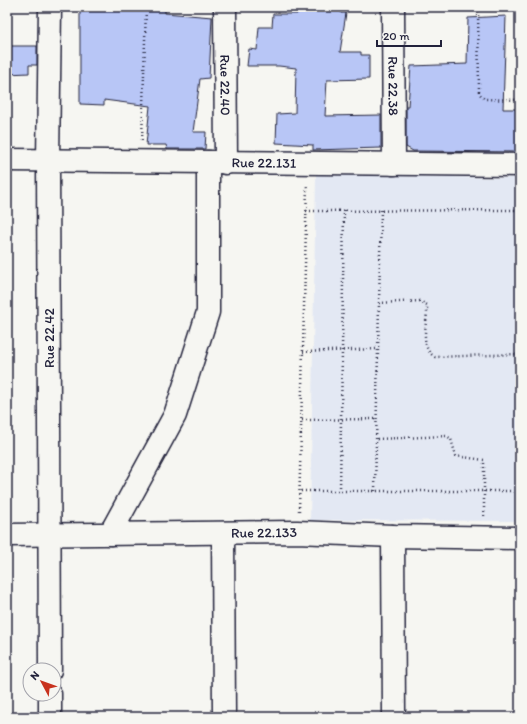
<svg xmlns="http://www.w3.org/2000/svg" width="527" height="724" viewBox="0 0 527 724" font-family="Itim,sans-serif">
	<rect width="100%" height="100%" fill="#f6f6f2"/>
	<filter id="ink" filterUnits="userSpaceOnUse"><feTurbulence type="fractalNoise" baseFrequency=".025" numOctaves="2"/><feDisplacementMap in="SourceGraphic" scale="8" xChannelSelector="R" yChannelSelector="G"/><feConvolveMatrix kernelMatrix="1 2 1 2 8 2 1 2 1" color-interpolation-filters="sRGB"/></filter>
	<g filter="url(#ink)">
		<path fill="#e3e8f3" d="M316 175 520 178V521L310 520Z"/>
		<g fill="#b8c6f6" stroke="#22223b">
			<path d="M80 7H165V13L212 17 209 78 200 79 193 132H206L205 149H167L166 145H146L150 106 104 100V105L80 104Z"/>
			<path d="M298 7H342L341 13H346L340 52H361V55H369V79L327 80 325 116 381 115V148L313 150V145L276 143 277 114 295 113 296 68 279 66H247L249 49 257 50 259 27H272L273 14H297Z"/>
			<path d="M506 16 503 109H520V152L413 151 406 147V106H408L411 66 467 64 468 18Z"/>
			<path d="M7 46H37V65H29V73L7 74Z"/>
		</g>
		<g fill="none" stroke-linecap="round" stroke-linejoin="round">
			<defs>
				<g id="minor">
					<path id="s1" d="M225 7 226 163"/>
					<path id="s2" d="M393 7 394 164"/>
					<path id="s3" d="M7 160 520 165"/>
					<path d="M110 534 175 415 208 312V162"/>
					<path d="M223 534 224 717"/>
					<path id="s4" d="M7 535 297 532 393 536 520 538"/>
					<path d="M393 536 394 717"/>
					<path d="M50 670 48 161 50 7"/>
					<path d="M50 717V694"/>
				</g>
			</defs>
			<use href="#minor" stroke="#22223b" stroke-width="25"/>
			<g stroke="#22223b" stroke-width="2.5" stroke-dasharray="1 3" stroke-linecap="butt">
				<path d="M478 7 479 93 484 99 520 100"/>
				<path d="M142 140 146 7"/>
				<path d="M306 211 520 210"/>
				<path d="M379 303 420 301 427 305C428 322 418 347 435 357L520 354"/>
				<path d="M303 352 378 349"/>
				<path d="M302 420 377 419"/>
				<path d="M377 439 447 436 451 439 456 456 484 460V516"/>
				<path d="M301 491H520"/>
				<path d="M340 491 344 210"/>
				<path d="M375 491 381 210"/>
				<path d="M299 511 307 184"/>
			</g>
			<use href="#minor" stroke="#f6f6f2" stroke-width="22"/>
		</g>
	</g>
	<g text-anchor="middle" stroke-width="4" stroke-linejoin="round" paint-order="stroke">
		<g font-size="14" fill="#22223b" stroke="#f6f6f2">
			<text dy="5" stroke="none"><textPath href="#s1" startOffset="78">Rue 22.40</textPath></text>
			<text dy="5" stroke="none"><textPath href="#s2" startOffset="79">Rue 22.38</textPath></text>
			<text dy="5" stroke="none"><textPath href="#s3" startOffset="257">Rue 22.131</textPath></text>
			<text transform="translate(49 338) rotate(-90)" y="5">Rue 22.42</text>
			<text dy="5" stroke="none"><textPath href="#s4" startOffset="257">Rue 22.133</textPath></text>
		</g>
	</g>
	<rect width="527" height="724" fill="none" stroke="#f6f6f2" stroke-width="24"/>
	<rect x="12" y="12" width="503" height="700" fill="none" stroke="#22223b" stroke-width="1.5" filter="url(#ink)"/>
	<g transform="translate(42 682) rotate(311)"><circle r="19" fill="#f6f6f2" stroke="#a1a1a9"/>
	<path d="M0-3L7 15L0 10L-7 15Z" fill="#c8321e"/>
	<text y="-6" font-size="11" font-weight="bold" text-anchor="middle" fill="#22223b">N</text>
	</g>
	<path d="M377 40v6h64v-6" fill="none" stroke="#22223b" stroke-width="2"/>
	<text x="383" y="40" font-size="12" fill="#22223b" stroke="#f6f6f2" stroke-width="3" paint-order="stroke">20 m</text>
</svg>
